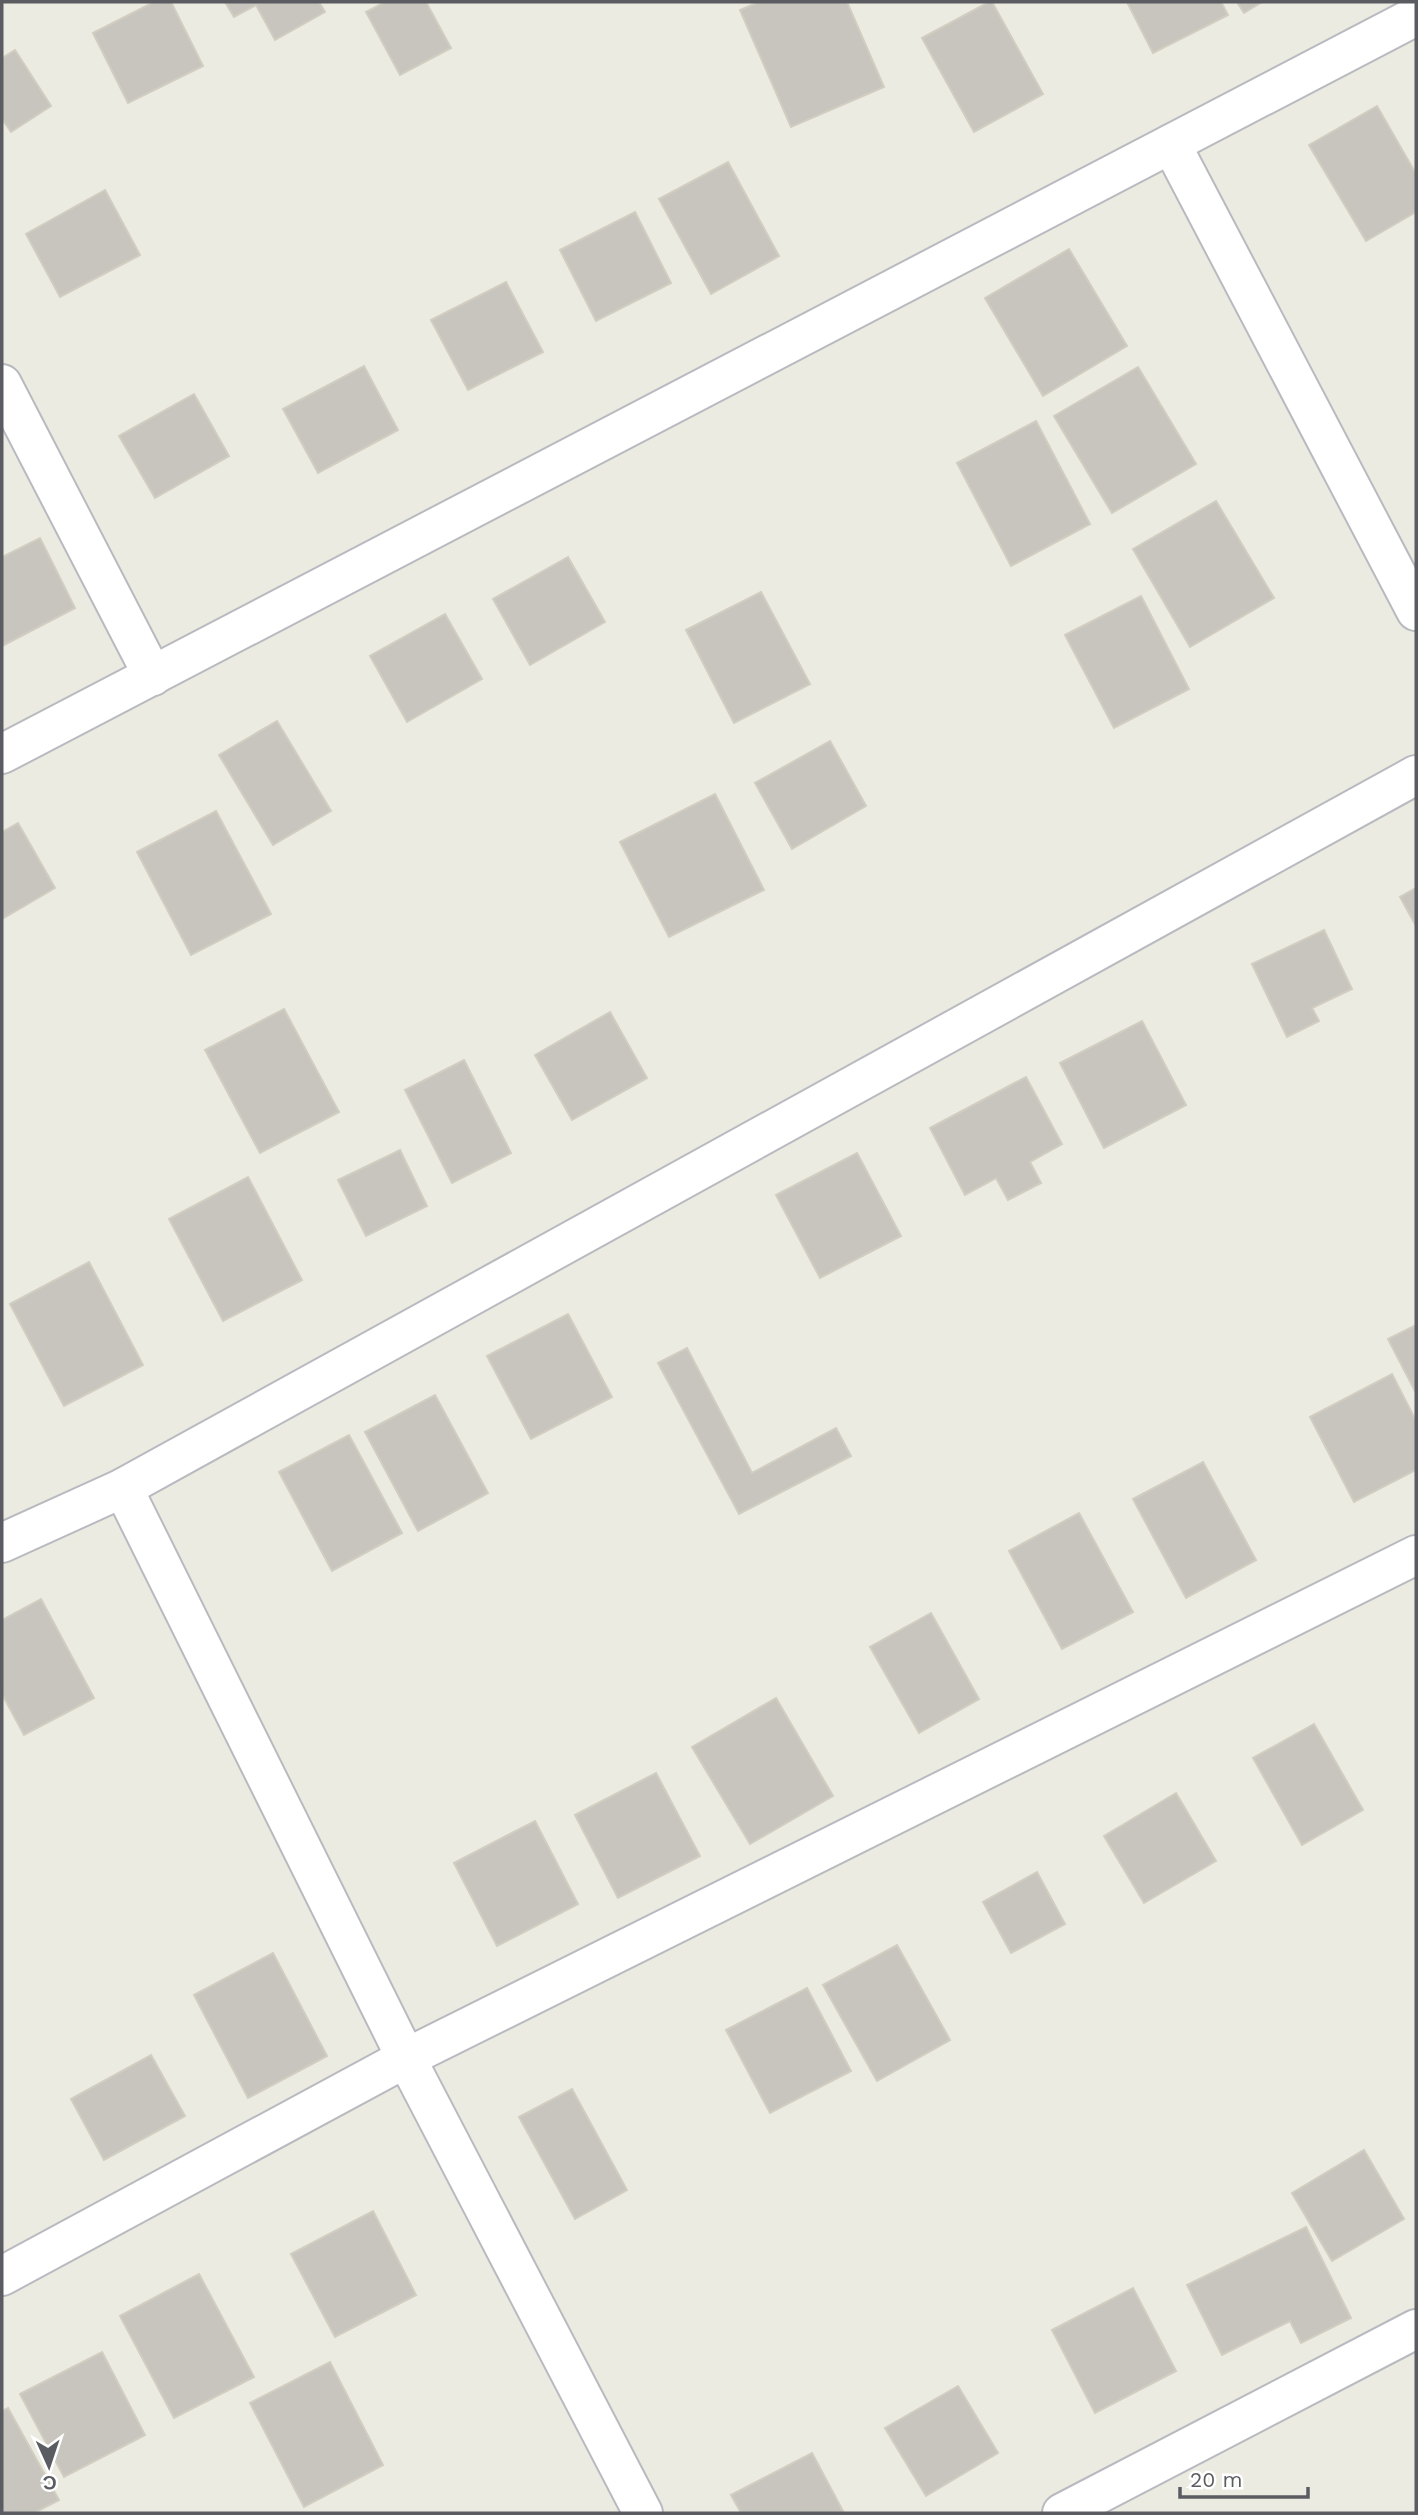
<svg xmlns="http://www.w3.org/2000/svg" width="1418" height="2515" viewBox="0 0 1418 2515" font-family="'Work Sans',sans-serif">
	<rect width="100%" height="100%" fill="#ecebe1"/>
	<g fill="#c8c5bf" stroke="#d1cdc0" stroke-width="2">
		<path d="M154 2H171L203 66 128 103 93 33Z"/>
		<path d="M225 2H319L325 12 275 40 256 5 234 17Z"/>
		<path d="M385 2H426L451 48 400 75 366 12Z"/>
		<path d="M759 2H847L884 87 791 127 740 10Z"/>
		<path d="M989 2H992L1043 94 974 132 922 38Z"/>
		<path d="M1127 2H1221L1228 15 1153 53Z"/>
		<path d="M1237 2H1262L1244 13Z"/>
		<path d="M15 50 51 106 11 132 2 119V58Z"/>
		<path d="M1377 106 1416 174V212L1366 241 1309 145Z"/>
		<path d="M728 162 779 256 711 294 659 199Z"/>
		<path d="M105 190 140 255 60 297 26 234Z"/>
		<path d="M635 212 671 283 596 321 560 250Z"/>
		<path d="M1069 249 1127 346 1043 396 985 298Z"/>
		<path d="M506 282 543 352 468 390 431 320Z"/>
		<path d="M364 366 398 430 318 473 283 409Z"/>
		<path d="M1138 367 1196 464 1112 513 1054 416Z"/>
		<path d="M194 394 229 456 155 498 119 436Z"/>
		<path d="M1036 421 1090 524 1011 566 957 463Z"/>
		<path d="M1216 501 1274 598 1190 647 1133 549Z"/>
		<path d="M40 538 75 608 2 646V557Z"/>
		<path d="M568 557 605 622 530 665 493 599Z"/>
		<path d="M761 592 810 684 734 723 686 630Z"/>
		<path d="M1141 596 1189 689 1114 728 1065 635Z"/>
		<path d="M445 614 482 679 407 722 370 656Z"/>
		<path d="M277 721 331 811 273 845 219 755Z"/>
		<path d="M830 741 866 806 792 849 755 783Z"/>
		<path d="M715 794 764 890 669 937 620 842Z"/>
		<path d="M216 811 271 914 191 955 137 852Z"/>
		<path d="M18 823 55 888 2 919V832Z"/>
		<path d="M1416 888V926L1400 897Z"/>
		<path d="M1324 930 1352 989 1312 1008 1319 1021 1287 1037 1252 964Z"/>
		<path d="M284 1009 339 1112 260 1153 205 1050Z"/>
		<path d="M610 1012 647 1078 572 1120 535 1055Z"/>
		<path d="M1142 1021 1186 1105 1104 1148 1060 1063Z"/>
		<path d="M464 1060 511 1153 452 1183 405 1090Z"/>
		<path d="M1026 1077 1062 1144 1030 1162 1041 1183 1008 1200 996 1178 965 1195 930 1128Z"/>
		<path d="M400 1150 427 1206 366 1236 338 1180Z"/>
		<path d="M857 1153 901 1236 820 1278 776 1195Z"/>
		<path d="M248 1177 302 1280 223 1321 169 1219Z"/>
		<path d="M89 1262 143 1365 64 1406 10 1304Z"/>
		<path d="M568 1314 612 1397 531 1439 487 1356Z"/>
		<path d="M1416 1325V1393L1388 1339Z"/>
		<path d="M687 1348 752 1473 836 1428 851 1456 739 1514 658 1363Z"/>
		<path d="M1392 1374 1416 1421V1470L1354 1502 1310 1417Z"/>
		<path d="M435 1395 488 1493 418 1531 365 1432Z"/>
		<path d="M349 1435 402 1533 332 1571 279 1472Z"/>
		<path d="M1203 1462 1256 1560 1186 1598 1133 1499Z"/>
		<path d="M1079 1513 1133 1612 1062 1649 1009 1551Z"/>
		<path d="M41 1599 94 1698 24 1735 2 1694V1620Z"/>
		<path d="M931 1613 979 1699 919 1733 870 1647Z"/>
		<path d="M776 1698 833 1796 750 1844 692 1747Z"/>
		<path d="M1314 1724 1363 1810 1302 1845 1253 1758Z"/>
		<path d="M656 1773 700 1856 618 1898 575 1815Z"/>
		<path d="M1176 1793 1216 1861 1144 1903 1104 1836Z"/>
		<path d="M535 1821 578 1904 497 1946 454 1863Z"/>
		<path d="M1037 1872 1065 1924 1011 1953 983 1902Z"/>
		<path d="M897 1945 950 2040 877 2081 823 1985Z"/>
		<path d="M273 1953 327 2056 248 2098 194 1995Z"/>
		<path d="M807 1988 851 2071 770 2113 726 2030Z"/>
		<path d="M151 2055 185 2116 104 2160 71 2099Z"/>
		<path d="M572 2089 627 2190 575 2219 519 2117Z"/>
		<path d="M1364 2150 1404 2219 1332 2261 1292 2193Z"/>
		<path d="M373 2211 416 2295 335 2337 291 2254Z"/>
		<path d="M1306 2227 1351 2318 1301 2343 1290 2321 1222 2355 1187 2285Z"/>
		<path d="M199 2274 254 2377 174 2418 120 2316Z"/>
		<path d="M1133 2288 1176 2371 1095 2413 1052 2330Z"/>
		<path d="M102 2352 145 2435 64 2477 20 2394Z"/>
		<path d="M330 2362 383 2465 304 2507 250 2403Z"/>
		<path d="M958 2386 998 2453 926 2496 885 2428Z"/>
		<path d="M8 2408 59 2500 34 2513H2V2411Z"/>
		<path d="M812 2453 844 2513H741L731 2495Z"/>
	</g>
	<g fill="none" stroke-linecap="round" stroke-linejoin="round">
		<defs>
			<g id="street">
				<path d="M1171 144 1416 611"/>
				<path d="M2 384 153 676"/>
				<path d="M2 754 1416 16"/>
				<path d="M123 1488 1416 775"/>
				<path d="M2 1543 123 1488 406 2058 643 2513"/>
				<path d="M2 2276 406 2058 1416 1555"/>
				<path d="M1062 2513 1416 2329"/>
			</g>
		</defs>
		<use href="#street" stroke="#b9bac0" stroke-width="42"/>
		<use href="#street" stroke="#fff" stroke-width="38"/>
	</g>
	<rect width="1418" height="2515" fill="none" stroke="#5a5c62" stroke-width="7"/>
	<g transform="translate(49 2466) rotate(177)" stroke="#ffffff" stroke-width="5" paint-order="stroke">
	<path d="M0-5L12 26L0 18L-12 26Z" fill="#5a5c62"/>
	<text y="-10" font-size="19" font-weight="bold" text-anchor="middle" fill="#5a5c62">С</text>
	</g>
	<path d="M1180 2487v10h128v-10" fill="none" stroke="#5a5c62" stroke-width="3.5"/>
	<text x="1190" y="2487" font-size="21" fill="#5a5c62" stroke="#ffffff" stroke-width="5" paint-order="stroke">20 m</text>
</svg>
